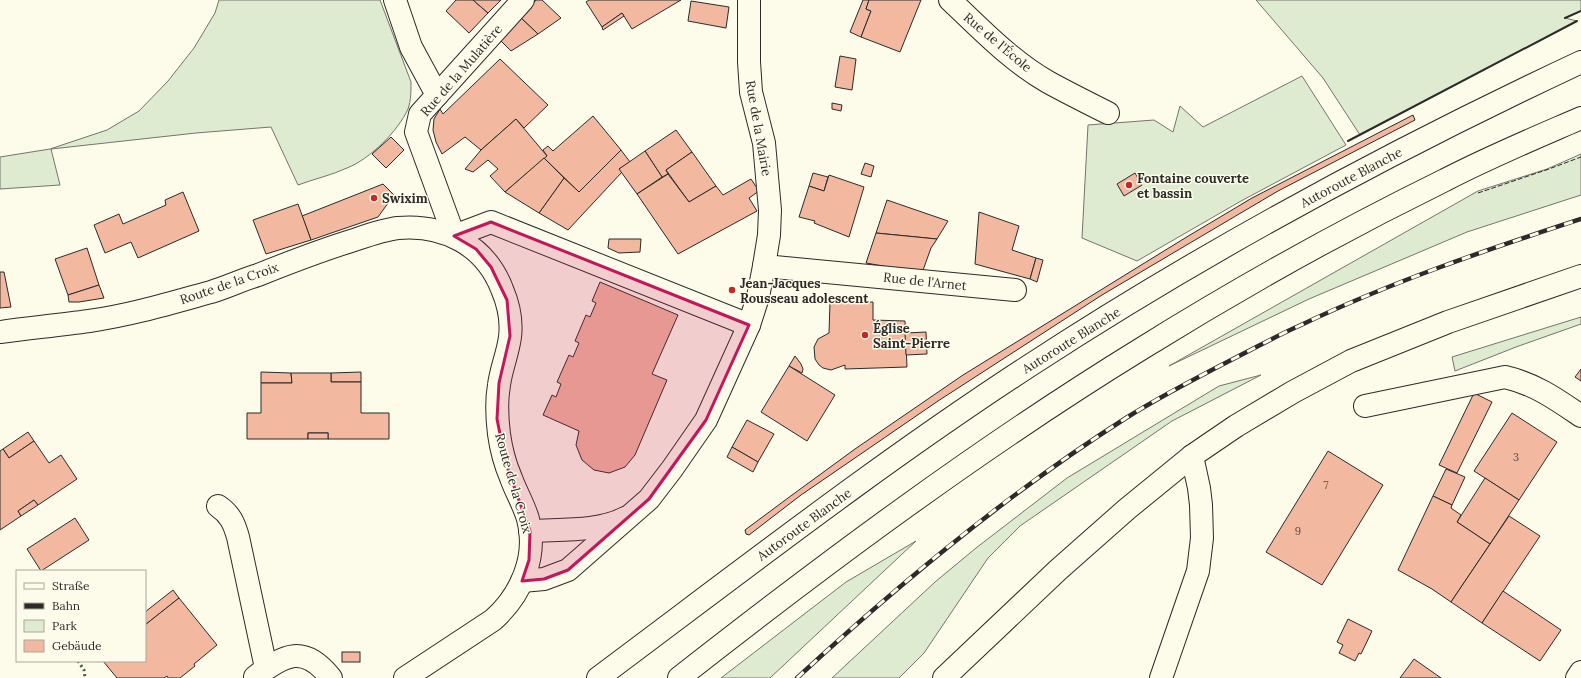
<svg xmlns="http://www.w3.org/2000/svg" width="1581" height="678" viewBox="0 0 1581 678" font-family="Lora,serif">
	<rect width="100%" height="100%" fill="#fdfbea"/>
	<g fill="#deebd1" stroke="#74746e">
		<path d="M219 0H380L411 82C411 91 411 101 408 109 398 131 370 159 347 168 332 175 314 179 298 185L271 127 196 133 51 149 60 185 0 189V157L50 149 107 130 139 111 168 81 194 48 215 13Z"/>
		<path d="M1256 0H1581V11L1565 18 1577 21 1360 135 1323 78Z"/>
		<path d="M1302 76 1346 145 1241 201 1137 261 1082 238 1088 125 1154 120 1173 132 1180 106 1203 127Z"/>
		<path d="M1581 154V195L1467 232 1309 299 1169 366 1478 191 1547 169Z"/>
		<path d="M1581 317V324L1516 347 1455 371 1452 357Z"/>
		<path d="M1261 375 1172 421 1020 526 988 558 924 653 899 678H832L935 582 976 548 1067 478 1219 386Z"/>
		<path d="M916 541 770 678H721L846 582Z"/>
	</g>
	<g fill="#f2b8a0" stroke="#2b2b2b">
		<path d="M456 0H473L488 13 469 33 446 11Z"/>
		<path d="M473 0H501L488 13Z"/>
		<path d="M536 0H542L561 18 538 34 521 18Z"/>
		<path d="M589 0H681L632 29 622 13 602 27 586 2Z"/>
		<path d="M863 0H869L866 9 871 11 861 37 850 32Z"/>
		<path d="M869 0H921L900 52 861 37 871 11 866 9Z"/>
		<path d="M691 1 729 7 726 28 688 21Z"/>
		<path d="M622 13 624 16 603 30 602 27Z"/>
		<path d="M521 18 538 34 511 51 501 41Z"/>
		<path d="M840 56 856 59 852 90 835 87Z"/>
		<path d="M500 59 548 105 524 128 516 119 481 150 465 137 442 154 436 142 433 130 434 119 440 109 443 114Z"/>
		<path d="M832 103 842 105 841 111 832 109Z"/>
		<path d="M1413 115 1415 120 1278 191 1102 295 938 401 801 495 749 535 746 534 745 530 788 498 855 449 963 375 1185 238 1252 198Z"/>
		<path d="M593 116 621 150 579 192 544 158 547 156 543 150 548 146 553 151Z"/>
		<path d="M516 119 547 156 505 192 490 176 498 169 488 160 473 172 465 169 481 150Z"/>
		<path d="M676 130 692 152 666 170 668 174 662 177 645 151Z"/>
		<path d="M391 137 404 150 386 168 372 154Z"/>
		<path d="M621 150 630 162 619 169 622 172 568 230 539 213 564 178 579 192Z"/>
		<path d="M645 151 662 177 637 194 619 169Z"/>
		<path d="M692 152 716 186 689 202 666 170Z"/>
		<path d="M544 158 564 178 539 213 505 192Z"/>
		<path d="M865 163 874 166 871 177 861 174Z"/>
		<path d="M813 173 828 177 824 191 809 186Z"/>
		<path d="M1135 173 1142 185 1124 196 1117 184Z"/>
		<path d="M668 174 689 202 716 186 723 195 751 179 759 191 749 198 757 211 678 254 637 194Z"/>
		<path d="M829 175 864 187 849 237 814 223 815 221 799 217 809 186 824 191Z"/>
		<path d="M383 184 394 195 378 217 311 240 302 216Z"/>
		<path d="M183 192 199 231 138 258 131 242 105 253 94 225 119 214 123 224 166 205 165 200Z"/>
		<path d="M887 200 948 221 937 239 876 233Z"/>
		<path d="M298 204 311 240 266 254 253 220Z"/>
		<path d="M979 212 1019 226 1012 250 1036 258 1030 279 975 264Z"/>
		<path d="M876 233 937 239 931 248 922 273 866 263Z"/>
		<path d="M609 239H641L640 252 619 253 608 248Z"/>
		<path d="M87 248 99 285 68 295 55 259Z"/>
		<path d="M1036 258 1043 260 1037 282 1030 279Z"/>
		<path d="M0 272H4L11 307 0 308Z"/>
		<path d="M600 282 678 315 652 374 667 380 635 455 625 467 609 473 594 470 582 460 576 445 579 431 543 415 552 395 556 397 561 384 557 382 569 355 573 357 579 343 575 341 586 315 590 317 596 303 592 301Z"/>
		<path d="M99 285 104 298 79 302H69L68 295Z"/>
		<path d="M830 302H873V320L905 321 907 367 845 369V365L831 370 823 368 819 365 815 359 814 347 818 339 829 333Z"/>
		<path d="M926 332 927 354 906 355 905 333Z"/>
		<path d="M795 356 801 364 803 369 802 373 789 366Z"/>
		<path d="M789 366 835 395 807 441 761 412Z"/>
		<path d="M1581 369V381L1575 377Z"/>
		<path d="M261 372 291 373 292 383H261Z"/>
		<path d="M361 372V382H331V373Z"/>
		<path d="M291 373H331V382H361V413H389V439H328V433H308V439H247V413H261V383H292Z"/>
		<path d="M1474 393 1492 402 1457 473 1439 465Z"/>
		<path d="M1512 413 1557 442 1519 500 1474 471Z"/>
		<path d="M747 420 774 434 758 462 732 447Z"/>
		<path d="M28 432 34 441 9 458 3 449Z"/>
		<rect x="308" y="433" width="20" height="6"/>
		<path d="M34 441 49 463 61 455 77 479 38 505 34 500 18 511 21 516 0 530V451L3 449 9 458Z"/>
		<path d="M732 447 758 462 753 472 727 457Z"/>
		<path d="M1328 451 1383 485 1322 585 1266 552Z"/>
		<path d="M1446 469 1465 477 1452 505 1433 496Z"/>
		<path d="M1485 478 1519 500 1490 544 1457 522Z"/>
		<path d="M1433 496 1452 505 1451 508 1461 515 1457 522 1490 544 1451 602 1432 589 1398 570Z"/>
		<path d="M34 500 38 505 21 516 18 511Z"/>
		<path d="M1509 516 1540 536 1482 623 1451 602Z"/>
		<path d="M75 518 89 540 41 571 27 549Z"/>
		<path d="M173 590 179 598 145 625V612Z"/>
		<path d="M1503 591 1561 630 1540 661 1482 623Z"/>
		<path d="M179 598 217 645 194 664 195 666 180 678H168L167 676 164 678H117L103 661H145V625Z"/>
		<path d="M1348 619 1372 631 1361 654 1359 653 1355 661 1339 653 1343 645 1337 642Z"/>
		<rect x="342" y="652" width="18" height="10"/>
		<path d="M1414 659 1441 678H1400Z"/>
	</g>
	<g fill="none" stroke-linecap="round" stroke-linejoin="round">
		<defs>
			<g id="minor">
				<path d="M395 0 411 47 437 95"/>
				<path d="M950 0C981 29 1011 61 1048 82 1068 93 1088 103 1108 113"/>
				<path d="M454 236 491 222 749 325"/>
				<path d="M454 236 416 132 420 114 523 0"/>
				<path d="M764 266 1015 290"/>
				<path d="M0 332C30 328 60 325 89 321 131 315 171 303 211 292 227 287 242 280 258 275 288 263 319 251 351 241 366 236 382 230 398 228 444 224 485 245 502 289 508 303 512 321 510 337 508 353 501 369 499 385 496 402 497 418 499 434 501 449 505 464 511 478 516 492 524 505 528 519 538 557 521 595 493 620L405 678"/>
				<path d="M1365 406 1505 377C1535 384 1556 399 1581 416"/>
				<path d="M218 506C230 514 234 523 238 537L266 668"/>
				<path d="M530 531C559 529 599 532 625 518"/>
				<path d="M522 581 544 579 568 570 649 499 672 469 706 420 749 325 758 297 764 266 769 235 770 210 764 143 751 92 749 62V0"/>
				<path d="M255 677C285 654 304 644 331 678"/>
				<path d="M1161 678 1198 571 1202 538 1201 505 1199 488 1192 456"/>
				<path d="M1577 678 1581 672"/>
			</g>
			<path id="major" d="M944 678 1058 570 1127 509 1192 456 1236 426 1293 392 1351 361 1448 322 1581 276"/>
			<g id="highway">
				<path d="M598 678C740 572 880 463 1029 366 1205 251 1391 151 1581 62"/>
				<path d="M679 678C827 562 980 448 1141 349 1239 288 1341 231 1445 180 1489 157 1535 138 1581 118"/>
			</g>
		</defs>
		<use href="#minor" stroke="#2b2b2b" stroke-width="24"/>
		<use href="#major" stroke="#2b2b2b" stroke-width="24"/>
		<use href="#highway" stroke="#2b2b2b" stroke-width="24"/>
		<use href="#minor" stroke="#fdfbea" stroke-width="22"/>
		<use href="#major" stroke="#fdfbea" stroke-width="22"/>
		<use href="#highway" stroke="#fdfbea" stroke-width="22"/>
		<defs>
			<path id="rail" d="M797 678C900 583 1008 493 1126 418 1161 396 1198 377 1235 358 1257 347 1278 335 1301 325 1391 282 1486 250 1581 219"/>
		</defs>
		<use href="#rail" stroke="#2b2b2b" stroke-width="4.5"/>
		<use href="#rail" stroke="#fdfbea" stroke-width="3" stroke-dasharray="9" stroke-linecap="butt"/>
		<path stroke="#34623c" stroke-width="3" stroke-dasharray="2 3" stroke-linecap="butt" d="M78 661 84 670 85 678"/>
		<path stroke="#2b2b2b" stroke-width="1" stroke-dasharray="5 2" stroke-linecap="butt" d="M1478 193 1549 169 1581 157"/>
		<g stroke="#2b2b2b" stroke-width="2">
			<path d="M1565 18 1581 11"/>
			<path d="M1348 141 1577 21"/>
		</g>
	</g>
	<path fill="#c2185b" fill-opacity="0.2" stroke="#c2185b" stroke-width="3" stroke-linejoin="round" d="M491 222 749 325 706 420 649 499 568 570 544 579 522 581 529 560 530 531 506 464 497 419 499 383 510 336 507 300 491 267 476 249 454 236Z"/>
	<g fill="#c62828" stroke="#fdfbea" stroke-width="1.5">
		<circle cx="1129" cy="185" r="4"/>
		<circle cx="374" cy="198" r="4"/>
		<circle cx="732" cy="290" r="4"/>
		<circle cx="865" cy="335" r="4"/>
	</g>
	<g text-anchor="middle" stroke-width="3" stroke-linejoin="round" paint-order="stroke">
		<g font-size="11" fill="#5d4e48">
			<text x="1516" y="461">3</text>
			<text x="1326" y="489">7</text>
			<text x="1298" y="535">9</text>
		</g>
		<g font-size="13" fill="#2b2b2b" stroke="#fdfbea">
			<text transform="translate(998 42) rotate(40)" y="5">Rue de l'École</text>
			<text transform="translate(461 70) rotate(-49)" y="5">Rue de la Mulatière</text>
			<text transform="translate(759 128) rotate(80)" y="5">Rue de la Mairie</text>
			<text transform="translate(1351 177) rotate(-28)" y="5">Autoroute Blanche</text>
			<text transform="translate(925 281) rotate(6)" y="5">Rue de l'Arnet</text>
			<text transform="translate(229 283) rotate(-19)" y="5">Route de la Croix</text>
			<text transform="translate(1071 340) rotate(-32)" y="5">Autoroute Blanche</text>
			<text transform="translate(514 483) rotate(74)" y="5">Route de la Croix</text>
			<text transform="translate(804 524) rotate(-36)" y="5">Autoroute Blanche</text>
		</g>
		<g font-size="13" font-weight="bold" fill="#2b2b2b" stroke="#fdfbea" text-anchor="start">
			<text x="1137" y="183">Fontaine couverte<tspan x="1137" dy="15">et bassin</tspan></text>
			<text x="382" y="203">Swixim</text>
			<text x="740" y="288">Jean-Jacques<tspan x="740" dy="15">Rousseau adolescent</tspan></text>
			<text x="873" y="333">Église<tspan x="873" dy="15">Saint-Pierre</tspan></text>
		</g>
	</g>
	<rect x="16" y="570" width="130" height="92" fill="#fdfbea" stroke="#a9a89e"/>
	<rect x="24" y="583" width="20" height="6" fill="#fdfbea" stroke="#a9a89e"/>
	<text x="52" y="590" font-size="12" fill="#2b2b2b">Straße</text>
	<rect x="24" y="603" width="20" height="6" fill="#2b2b2b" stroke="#a9a89e"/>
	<text x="52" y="610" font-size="12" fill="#2b2b2b">Bahn</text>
	<rect x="24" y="620" width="20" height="12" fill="#deebd1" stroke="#a9a89e"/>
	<text x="52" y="630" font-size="12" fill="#2b2b2b">Park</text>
	<rect x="24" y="640" width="20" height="12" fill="#f2b8a0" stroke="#a9a89e"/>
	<text x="52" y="650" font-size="12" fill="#2b2b2b">Gebäude</text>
</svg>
